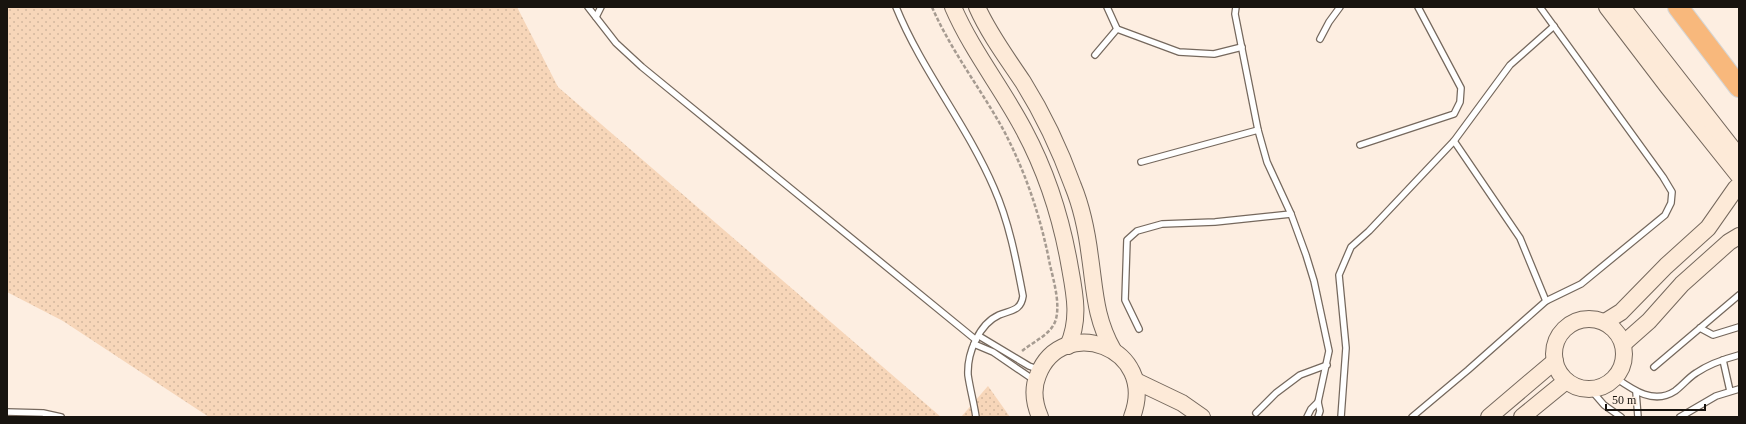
<svg xmlns="http://www.w3.org/2000/svg" width="1746" height="424" viewBox="0 0 1746 424" font-family="Georgia,serif">
	<defs>
		<pattern id="grass-dots" width="8" height="8" patternUnits="userSpaceOnUse"><rect width="8" height="8" fill="#f7d6b9"/><path d="M2 2h.1M6 6h.1" fill="none" stroke="#d3b79e" stroke-width="1.8" stroke-linecap="round"/></pattern>
	</defs>
	<rect width="100%" height="100%" fill="#fdeee1"/>
	<g fill="url(#grass-dots)">
		<path d="M7 7H517L558 87 941 417H209L63 321 7 292Z"/>
		<path d="M988 386 1010 417H961Z"/>
	</g>
	<g fill="none" stroke-linecap="round" stroke-linejoin="round">
		<defs>
			<g id="lane">
				<path d="M588 7 616 43 642 67 976 340"/>
				<path d="M896 7C922 71 967 125 994 188 1009 222 1016 259 1023 296 1021 311 1011 310 999 315 979 324 967 353 968 375 970 389 974 403 976 417"/>
				<path d="M1107 7 1117 29"/>
				<path d="M1236 7 1235 14 1258 130 1267 162 1291 214 1306 255 1314 281 1329 351 1318 402 1320 411 1318 417"/>
				<path d="M596 17 601 7"/>
				<path d="M1320 39 1329 22 1340 7"/>
				<path d="M1095 55 1117 29 1179 52 1214 54 1242 47"/>
				<path d="M1454 141 1520 238 1546 301"/>
				<path d="M1360 145 1454 114 1460 102 1461 88 1418 7"/>
				<path d="M1141 162 1258 130"/>
				<path d="M1700 328 1713 335 1739 327"/>
				<path d="M1139 329 1125 300 1127 240 1137 231 1162 224 1215 222 1291 214"/>
				<path d="M979 336 1029 366 1040 370"/>
				<path d="M974 344 993 352 1034 380"/>
				<path d="M1723 360 1730 391"/>
				<path d="M1654 367 1739 295"/>
				<path d="M1616 378C1633 390 1654 405 1675 391 1683 385 1688 378 1696 373 1709 364 1724 359 1739 355"/>
				<path d="M1591 390 1604 405 1621 417"/>
				<path d="M1636 392 1638 417"/>
				<path d="M7 412 43 413 61 417"/>
				<path d="M1256 413 1276 393 1300 375 1327 365"/>
				<path d="M1307 417 1311 409 1318 402"/>
				<path d="M1341 417 1346 348 1339 275 1351 247 1369 231 1454 141 1510 65 1554 26"/>
				<path d="M1412 417 1468 370 1546 301 1581 284 1665 215 1671 203 1672 192 1663 177 1540 7"/>
				<path d="M1680 417 1716 396 1739 389"/>
			</g>
			<g id="secondary">
				<path d="M953 7C972 51 1002 88 1024 130 1047 173 1062 221 1070 268 1075 295 1080 320 1068 346"/>
				<path d="M977 7C989 34 1007 58 1023 82 1043 114 1060 150 1073 186 1082 208 1087 233 1090 257 1095 291 1095 318 1113 350"/>
				<path d="M1607 7 1668 87 1739 176"/>
				<path d="M1622 7 1739 157"/>
				<circle cx="1589" cy="354" r="35"/>
				<path d="M1605 322 1621 312 1666 266 1708 228 1736 188"/>
				<path d="M1623 344 1649 321 1682 284 1729 242 1739 236"/>
				<path d="M1136 381 1182 403 1202 417"/>
				<path d="M1040 417C1034 403 1032 389 1038 375 1062 313 1159 347 1132 417"/>
				<path d="M1489 417 1555 361"/>
				<path d="M1522 417 1566 381"/>
			</g>
			<path id="highway" d="M1678 7 1739 87"/>
		</defs>
		<use href="#lane" stroke="#75685d" stroke-width="8"/>
		<use href="#secondary" stroke="#75685d" stroke-width="18"/>
		<use href="#highway" stroke="#d5d5d4" stroke-width="22"/>
		<path stroke="#a69b91" stroke-width="2.5" stroke-dasharray="4 2" stroke-linecap="butt" d="M932 7C951 51 981 89 1004 131 1026 173 1041 218 1050 265 1054 282 1061 306 1055 322 1049 336 1032 342 1021 352"/>
		<use href="#lane" stroke="#fff" stroke-width="5.5"/>
		<use href="#secondary" stroke="#fdead8" stroke-width="16"/>
		<use href="#highway" stroke="#f8b87c" stroke-width="20"/>
	</g>
	<rect width="1746" height="424" fill="none" stroke="#18140f" stroke-width="16"/>
	<path d="M1606 404v6h99v-6" fill="none" stroke="#18140f" stroke-width="2"/>
	<text x="1612" y="404" font-size="12" fill="#18140f" stroke="#fdeee1" stroke-width="3" paint-order="stroke">50 m</text>
</svg>
